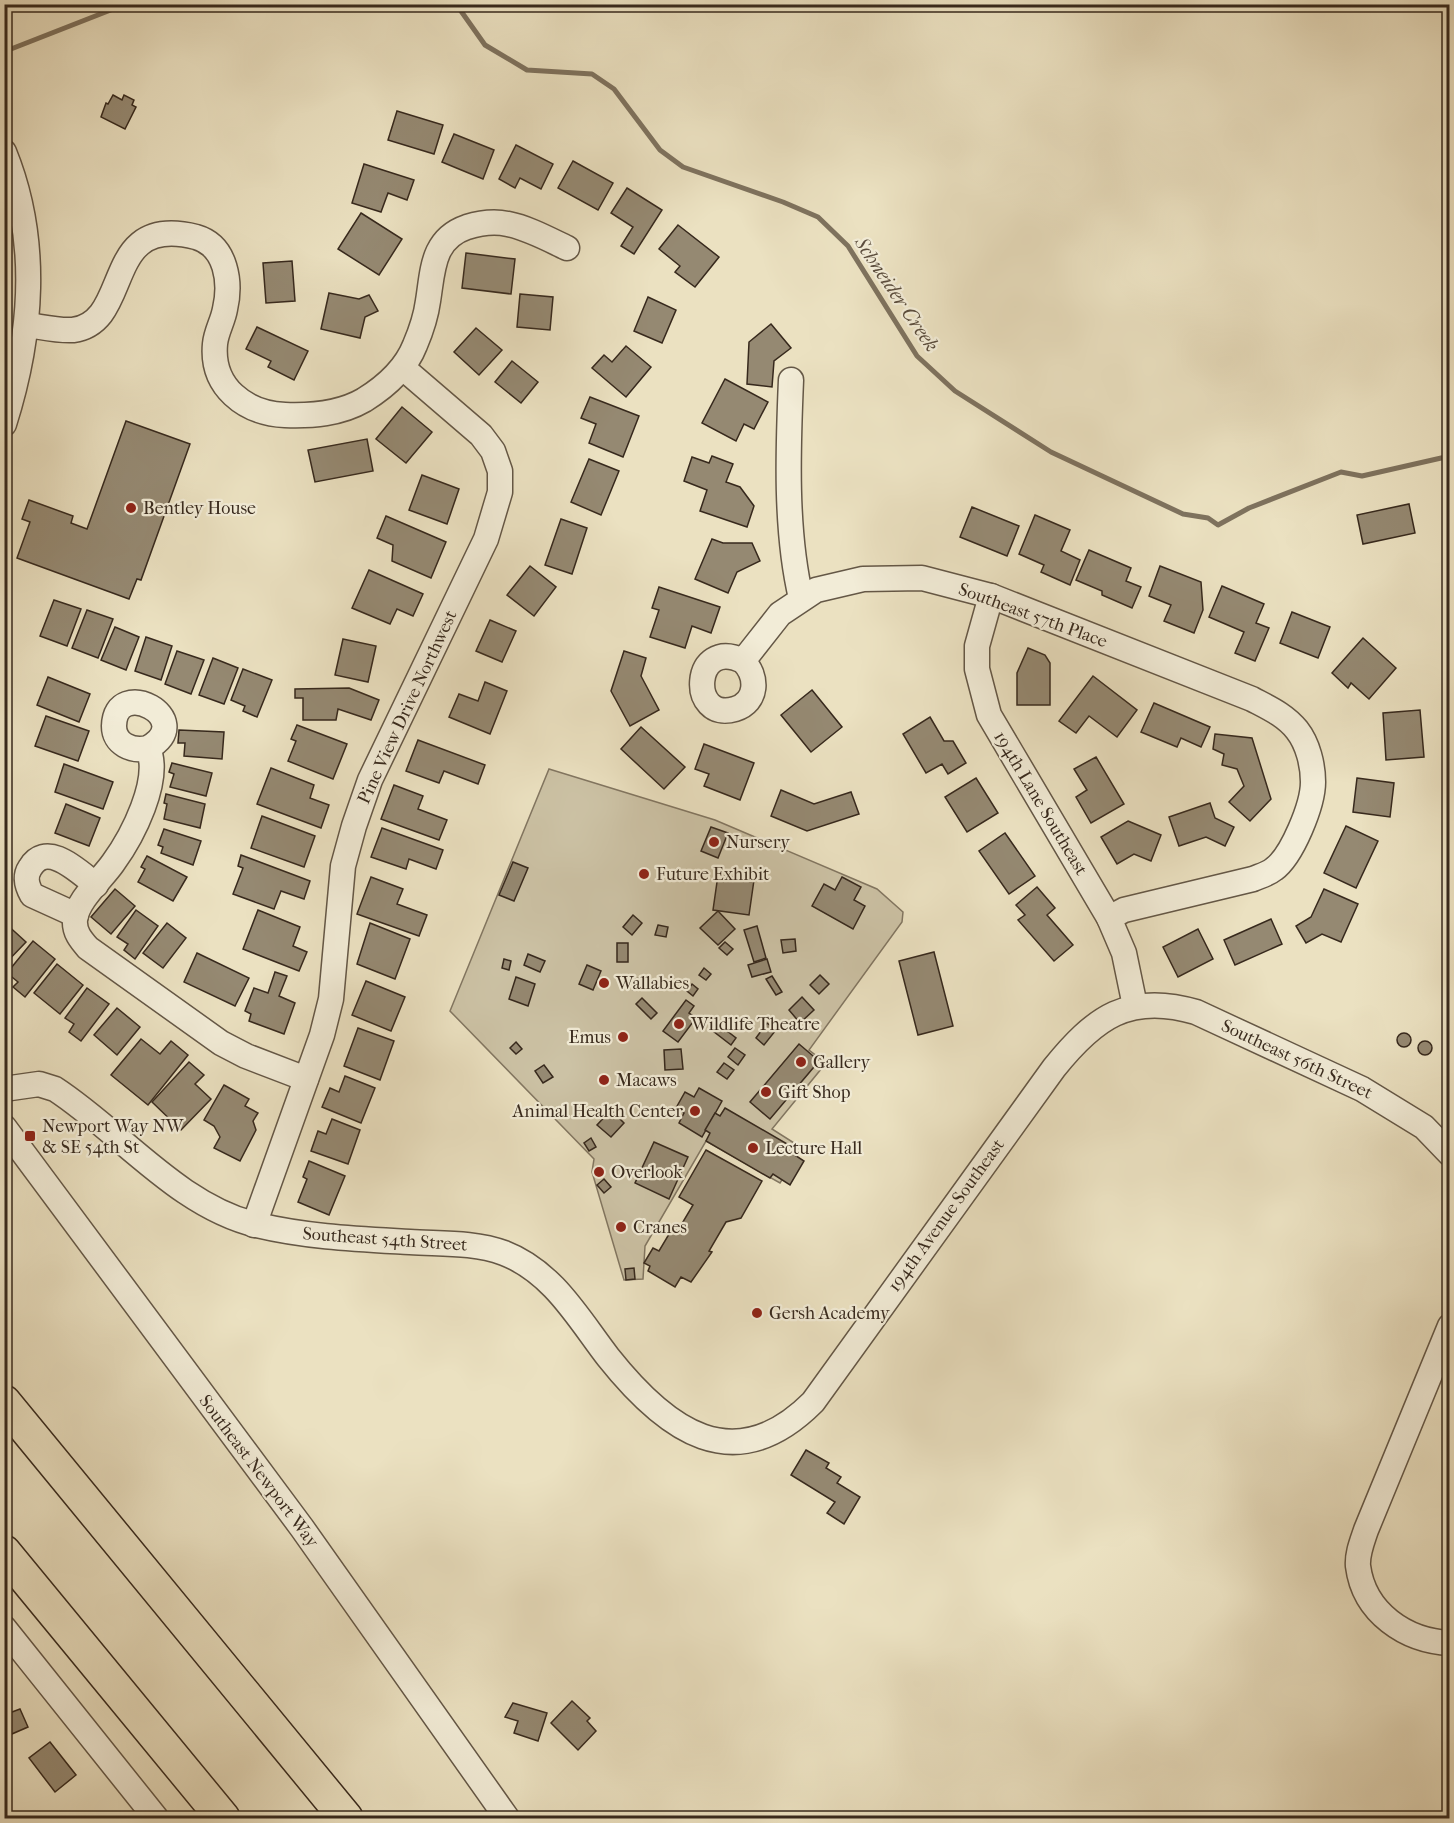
<svg xmlns="http://www.w3.org/2000/svg" width="1454" height="1823" viewBox="0 0 1454 1823" font-family="'IM FELL French Canon',serif">
	<rect width="100%" height="100%" fill="#ebe1c1"/>
	<filter id="stains"><feTurbulence type="fractalNoise" baseFrequency=".00333" numOctaves="4"/><feColorMatrix values="0 0 0 0 .2 0 0 0 0 .09 0 0 0 0 .02 0 0 0 .5 -.17"/></filter>
	<radialGradient id="worn" r=".72"><stop offset=".6" stop-color="#630" stop-opacity="0"/><stop offset="1" stop-color="#630" stop-opacity=".3"/></radialGradient>
	<path fill="#ccc2a5" stroke="#827661" stroke-width="1.5" d="M549 769 715 820 877 889 903 912 902 922 809 1050 826 1063 772 1129 802 1148 780 1183 706 1141 645 1246 643 1279 624 1280 592 1172 594 1159 450 1011Z"/>
	<g fill="none" stroke-linecap="round" stroke-linejoin="round">
		<g stroke="#7e725e" stroke-width="5">
			<path d="M456 4 485 45 527 70 592 74 614 89 660 150 683 167 783 202 818 217 848 246 917 356 955 391 1051 452 1183 514 1208 518 1218 525 1249 508 1341 472 1362 476 1450 456"/>
			<path d="M11 49 126 4"/>
		</g>
	</g>
	<g fill="#958972" stroke="#37291d" stroke-width="1.5">
		<path d="M113 95 122 100 124 95 134 100 132 105 136 107 125 129 101 117 106 103 108 104Z"/>
		<path d="M397 111 443 125 434 154 388 140Z"/>
		<path d="M454 134 494 150 483 179 442 162Z"/>
		<path d="M516 145 553 164 541 189 520 178 515 188 499 179Z"/>
		<path d="M573 161 613 183 598 210 558 188Z"/>
		<path d="M364 164 414 180 407 200 388 193 381 212 352 203Z"/>
		<path d="M627 188 662 210 634 254 621 246 633 227 611 213Z"/>
		<path d="M361 213 402 239 379 275 338 249Z"/>
		<path d="M678 225 719 257 695 287 675 272 680 266 659 249Z"/>
		<path d="M466 253 515 259 511 294 462 288Z"/>
		<path d="M292 261 295 301 266 303 263 263Z"/>
		<path d="M329 293 359 299 369 295 378 311 365 317 360 338 321 329Z"/>
		<path d="M520 294 553 297 550 330 517 327Z"/>
		<path d="M648 297 676 310 662 343 634 331Z"/>
		<path d="M771 324 791 348 774 361 772 387 747 384 749 342Z"/>
		<path d="M257 327 308 351 294 380 268 367 271 361 246 349Z"/>
		<path d="M476 328 502 350 479 375 454 352Z"/>
		<path d="M626 346 651 367 626 397 592 368 604 355 612 362Z"/>
		<path d="M512 361 538 382 521 403 495 382Z"/>
		<path d="M725 379 768 402 754 429 744 424 736 441 702 423Z"/>
		<path d="M590 397 639 416 623 457 589 443 596 424 581 418Z"/>
		<path d="M402 407 432 432 406 463 376 439Z"/>
		<path d="M126 421 190 444 141 580 137 579 129 599 17 558 30 522 22 519 29 500 73 516 71 523 87 529Z"/>
		<path d="M367 439 373 471 315 482 308 450Z"/>
		<path d="M712 456 733 464 726 482 740 487 754 506 747 527 700 511 707 490 684 481 692 457 709 463Z"/>
		<path d="M589 459 619 471 601 515 571 502Z"/>
		<path d="M422 475 459 489 447 524 409 510Z"/>
		<path d="M1409 504 1415 533 1363 544 1357 515Z"/>
		<path d="M972 507 1019 526 1007 556 960 537Z"/>
		<path d="M1035 515 1070 530 1061 551 1080 560 1070 585 1041 572 1044 565 1019 554Z"/>
		<path d="M386 516 446 542 431 578 392 561 393 545 377 538Z"/>
		<path d="M561 519 587 528 572 574 545 565Z"/>
		<path d="M712 539 723 543H752L760 561 737 572 728 593 695 579Z"/>
		<path d="M1089 550 1131 568 1126 581 1141 587 1132 608 1102 595V591L1076 580Z"/>
		<path d="M530 566 556 587 534 616 507 595Z"/>
		<path d="M1160 566 1201 582 1203 610 1194 633 1164 621 1171 605 1149 596Z"/>
		<path d="M369 570 423 594 413 616 397 609 390 624 352 608Z"/>
		<path d="M1222 586 1264 604 1256 623 1269 628 1255 661 1235 653 1244 632 1209 617Z"/>
		<path d="M659 587 720 607 711 633 692 626 685 648 650 637 659 610 652 608Z"/>
		<path d="M54 600 81 609 67 646 40 636Z"/>
		<path d="M87 610 113 619 98 658 72 648Z"/>
		<path d="M1292 612 1330 627 1318 658 1280 643Z"/>
		<path d="M490 620 516 631 502 662 476 651Z"/>
		<path d="M115 627 139 637 126 670 101 660Z"/>
		<path d="M146 637 172 646 161 680 135 671Z"/>
		<path d="M1363 638 1396 668 1369 699 1351 683 1348 688 1332 673Z"/>
		<path d="M343 639 376 646 368 682 335 675Z"/>
		<path d="M1028 648 1045 655 1050 663V705H1017V673Z"/>
		<path d="M177 651 204 660 191 694 165 684Z"/>
		<path d="M624 651 646 658 641 676 659 710 630 726 611 691Z"/>
		<path d="M213 658 238 668 224 704 199 695Z"/>
		<path d="M243 669 272 680 257 717 243 711 245 706 231 700Z"/>
		<path d="M1093 676 1137 710 1117 737 1089 716 1076 733 1059 721Z"/>
		<path d="M48 677 90 694 79 722 37 705Z"/>
		<path d="M485 682 507 691 490 734 449 717 459 694 478 701Z"/>
		<path d="M349 688 379 700 371 720 338 709 336 720H303V698H295V689Z"/>
		<path d="M812 690 842 727 811 752 781 715Z"/>
		<path d="M1154 703 1210 727 1201 747 1181 738 1177 747 1141 732Z"/>
		<path d="M1420 710 1424 757 1386 760 1383 713Z"/>
		<path d="M46 716 89 731 78 761 35 746Z"/>
		<path d="M930 717 944 741H953L966 763 948 774 942 764 926 773 903 734Z"/>
		<path d="M297 725 347 744 333 779 288 761 296 741 291 739Z"/>
		<path d="M641 727 685 767 664 789 621 749Z"/>
		<path d="M179 730 224 732 222 759 184 756 185 743H178Z"/>
		<path d="M1215 734 1252 738 1271 799 1250 821 1229 802 1244 786 1237 769 1222 765 1224 754 1213 749Z"/>
		<path d="M418 740 485 765 478 784 444 771 439 783 406 771Z"/>
		<path d="M704 744 754 763 740 800 704 786 709 774 695 769Z"/>
		<path d="M1096 757 1124 804 1091 823 1076 797 1087 790 1074 769Z"/>
		<path d="M172 763 212 773 206 796 170 787 174 774 169 772Z"/>
		<path d="M64 764 113 782 103 809 55 792Z"/>
		<path d="M271 768 314 785 310 798 329 805 321 828 257 804Z"/>
		<path d="M976 778 998 813 967 832 945 797Z"/>
		<path d="M1357 778 1394 783 1390 817 1353 812Z"/>
		<path d="M394 785 423 796 418 809 447 820 439 840 381 819Z"/>
		<path d="M781 790 814 804 851 792 859 814 807 831 771 816Z"/>
		<path d="M166 794 205 804 200 828 164 819 167 804 164 803Z"/>
		<path d="M1210 803 1215 818 1234 827 1225 846 1206 837 1179 846 1169 817Z"/>
		<path d="M66 804 100 818 89 846 55 833Z"/>
		<path d="M4 813 11 815 4 835Z"/>
		<path d="M262 816 315 836 304 867 251 848Z"/>
		<path d="M1128 821 1161 835 1151 861 1134 854 1117 864 1101 837Z"/>
		<path d="M1346 826 1378 841 1356 888 1324 873Z"/>
		<path d="M711 827 728 833 718 858 701 851Z"/>
		<path d="M382 828 443 850 436 869 409 859 406 869 371 857Z"/>
		<path d="M164 829 201 841 193 865 161 853 163 847 158 845Z"/>
		<path d="M1005 833 1035 876 1009 894 979 851Z"/>
		<path d="M241 855 310 881 304 899 281 891 274 909 233 894 243 868 238 866Z"/>
		<path d="M147 856 187 877 173 901 138 882 145 869 141 867Z"/>
		<path d="M513 862 528 868 514 901 499 895Z"/>
		<path d="M718 875 754 880 749 915 713 910Z"/>
		<path d="M371 877 403 889 397 904 427 915 419 936 357 914Z"/>
		<path d="M842 877 861 887 854 900 865 906 853 929 812 906 824 884 835 890Z"/>
		<path d="M1037 887 1055 908 1047 915 1073 945 1054 961 1018 920 1025 915 1016 905Z"/>
		<path d="M115 889 135 906 111 934 91 917Z"/>
		<path d="M1324 889 1358 904 1341 942 1322 934 1306 943 1296 926 1311 917Z"/>
		<path d="M136 910 158 926 135 959 124 950 128 944 117 937Z"/>
		<path d="M258 910 300 927 293 946 307 952 299 971 243 949Z"/>
		<path d="M718 911 735 929 718 945 700 928Z"/>
		<path d="M633 915 642 923 632 935 623 927Z"/>
		<path d="M1271 919 1282 944 1235 965 1224 940Z"/>
		<path d="M4 922 26 942 4 965Z"/>
		<path d="M167 923 186 938 163 968 143 953Z"/>
		<path d="M370 923 410 939 395 979 357 964Z"/>
		<path d="M658 925 668 927 666 937 655 935Z"/>
		<path d="M757 926 766 958 754 962 744 930Z"/>
		<path d="M1198 929 1213 959 1178 977 1163 947Z"/>
		<path d="M795 939 796 951 783 953 781 940Z"/>
		<path d="M33 941 55 959 25 997 13 987 18 982 7 973Z"/>
		<path d="M725 942 733 949 727 955 719 948Z"/>
		<rect x="617" y="943" width="11" height="19"/>
		<path d="M934 952 953 1026 918 1035 899 961Z"/>
		<path d="M197 953 249 978 235 1006 184 982Z"/>
		<path d="M528 954 545 961 540 972 524 965Z"/>
		<path d="M504 959 511 961 509 970 502 968Z"/>
		<path d="M767 959 771 972 752 977 748 965Z"/>
		<path d="M57 964 83 985 60 1014 34 993Z"/>
		<path d="M587 965 601 971 593 990 579 984Z"/>
		<path d="M704 968 711 974 706 980 699 975Z"/>
		<path d="M275 972 287 976 279 996 295 1003 284 1034 249 1021 251 1014 245 1011 254 988 268 993Z"/>
		<path d="M820 975 829 984 819 994 810 985Z"/>
		<path d="M772 976 782 992 776 995 766 979Z"/>
		<path d="M516 977 535 984 528 1006 509 999Z"/>
		<path d="M642 978 643 989 633 990 632 979Z"/>
		<path d="M366 981 405 997 391 1031 352 1015Z"/>
		<path d="M692 984 698 989 693 996 687 991Z"/>
		<path d="M87 988 109 1004 81 1041 69 1032 74 1024 65 1018Z"/>
		<path d="M802 997 814 1010 800 1023 789 1010Z"/>
		<path d="M642 998 657 1013 651 1019 636 1004Z"/>
		<path d="M686 1000 694 1006 689 1013 696 1018 678 1042 663 1031Z"/>
		<path d="M117 1008 140 1027 117 1055 94 1035Z"/>
		<path d="M767 1023 776 1030 764 1045 756 1038Z"/>
		<path d="M718 1024 736 1038 731 1045 713 1031Z"/>
		<path d="M358 1028 394 1041 380 1080 344 1066Z"/>
		<circle cx="1404" cy="1040" r="7"/>
		<path d="M141 1039 160 1054 171 1041 188 1055 148 1105 111 1075Z"/>
		<circle cx="1425" cy="1048" r="7"/>
		<path d="M516 1042 522 1049 516 1054 510 1048Z"/>
		<path d="M799 1044 819 1061 770 1119 750 1102Z"/>
		<path d="M735 1048 745 1055 738 1065 728 1057Z"/>
		<path d="M681 1049 683 1069 665 1070 664 1050Z"/>
		<path d="M189 1062 204 1075 195 1084 211 1099 181 1130 152 1102Z"/>
		<path d="M724 1063 734 1070 727 1079 717 1072Z"/>
		<path d="M544 1065 553 1077 543 1083 535 1071Z"/>
		<path d="M345 1076 375 1088 361 1123 322 1107 330 1088 339 1092Z"/>
		<path d="M224 1085 249 1099 245 1106 258 1113 253 1121 256 1130 240 1161 214 1148 220 1137 214 1126 204 1120Z"/>
		<path d="M699 1088 722 1101 702 1137 679 1123 684 1113 676 1108 685 1092 694 1097Z"/>
		<path d="M725 1108 789 1145 787 1150 804 1161 790 1185 773 1174 770 1178 706 1141 710 1133 705 1130 715 1113 720 1116Z"/>
		<path d="M611 1110 624 1123 611 1137 597 1125Z"/>
		<path d="M332 1119 360 1130 348 1164 311 1151 318 1131 326 1134Z"/>
		<path d="M591 1138 596 1147 589 1151 584 1143Z"/>
		<path d="M654 1142 688 1157 669 1199 635 1183Z"/>
		<path d="M706 1150 762 1181 741 1218 726 1222 709 1251 712 1252 691 1282 681 1277 675 1287 648 1271 650 1266 644 1263 653 1248 659 1251 675 1224 680 1227 693 1205 679 1197Z"/>
		<path d="M309 1161 345 1176 329 1215 298 1202 307 1179 303 1177Z"/>
		<path d="M604 1179 611 1187 604 1193 597 1185Z"/>
		<path d="M634 1268 635 1279 626 1280 625 1269Z"/>
		<path d="M806 1450 829 1463 826 1468 841 1477 837 1483 860 1497 844 1524 827 1513 835 1502 791 1475Z"/>
		<path d="M572 1701 590 1718 587 1721 596 1731 578 1750 551 1723Z"/>
		<path d="M513 1703 547 1713 538 1741 514 1733 518 1721 505 1717Z"/>
		<path d="M20 1709 28 1727 5 1737 10 1748 4 1751V1715Z"/>
		<path d="M50 1742 76 1775 55 1792 29 1758Z"/>
	</g>
	<g fill="none" stroke-linecap="round" stroke-linejoin="round">
		<defs>
			<g id="minor">
				<path d="M4 152C40 240 32 336 4 424"/>
				<path d="M28 325C42 327 58 331 73 330 134 322 100 213 196 237 227 246 231 283 225 309 223 321 216 332 215 344 211 387 245 413 285 415 312 416 340 414 364 400 385 387 406 368 415 345 421 331 426 316 428 301 433 270 432 239 467 227 480 223 494 221 508 224 528 228 548 239 567 248"/>
				<path d="M791 380C788 450 785 530 801 598"/>
				<path d="M991 596 977 646V669L989 715 1109 918 1124 953 1135 1006"/>
				<path d="M743 661C692 636 688 723 735 709 758 702 758 676 743 661L780 614 816 590 863 579 922 578 991 596 1252 699C1269 708 1285 715 1297 730 1308 744 1313 765 1313 782 1313 805 1292 856 1274 869 1268 874 1260 876 1253 879L1124 910 1109 918"/>
				<path d="M148 748C132 752 114 744 114 726 115 675 199 719 148 748 162 780 132 837 113 863 102 879 77 900 75 920 74 932 81 940 88 948L221 1043 246 1056 306 1079"/>
				<path d="M76 915 32 895C27 886 24 877 30 868 47 839 80 873 96 885"/>
				<path d="M4 1089 39 1084 55 1089C121 1132 178 1206 257 1225 307 1237 358 1239 410 1242 441 1244 474 1242 504 1253 553 1272 578 1318 608 1357 666 1430 734 1481 813 1402L1054 1068C1094 1018 1129 992 1196 1012L1362 1089 1424 1127 1450 1154"/>
				<path d="M4 1127 302 1528 507 1818"/>
				<path d="M254 1225 322 1035 331 999 343 866 354 826 370 780 486 539 500 492V471L493 451 481 435 403 368"/>
				<path d="M1450 1326 1366 1530C1362 1542 1357 1554 1358 1566 1364 1613 1406 1641 1450 1643"/>
				<path d="M4 1628 156 1818"/>
			</g>
			<g id="highway">
				<path d="M4 1402 346 1818"/>
				<path d="M4 1552 223 1818"/>
			</g>
		</defs>
		<use href="#minor" stroke="#645746" stroke-width="27"/>
		<use href="#highway" stroke="#37291d" stroke-width="36"/>
		<use href="#minor" stroke="#f2ecd7" stroke-width="24"/>
		<use href="#highway" stroke="#ebe1c1" stroke-width="33"/>
	</g>
	<g fill="#8f2418" stroke="#f2ecd7" stroke-width="2">
		<circle cx="131" cy="508" r="6"/>
		<circle cx="714" cy="842" r="6"/>
		<circle cx="644" cy="874" r="6"/>
		<circle cx="604" cy="983" r="6"/>
		<circle cx="679" cy="1024" r="6"/>
		<circle cx="623" cy="1037" r="6"/>
		<circle cx="801" cy="1062" r="6"/>
		<circle cx="604" cy="1080" r="6"/>
		<circle cx="766" cy="1092" r="6"/>
		<circle cx="695" cy="1111" r="6"/>
		<rect x="24" y="1130" width="12" height="12" rx="3"/>
		<circle cx="753" cy="1148" r="6"/>
		<circle cx="599" cy="1172" r="6"/>
		<circle cx="621" cy="1227" r="6"/>
		<circle cx="757" cy="1313" r="6"/>
	</g>
	<g text-anchor="middle" stroke-width="4.5" stroke-linejoin="round" paint-order="stroke">
		<g font-size="18" fill="#37291d" stroke="#f2ecd7" text-anchor="start">
			<text x="143" y="514">Bentley House</text>
			<text x="726" y="848">Nursery</text>
			<text x="656" y="880">Future Exhibit</text>
			<text x="616" y="989">Wallabies</text>
			<text x="691" y="1030">Wildlife Theatre</text>
			<text x="611" y="1043" text-anchor="end">Emus</text>
			<text x="813" y="1068">Gallery</text>
			<text x="616" y="1086">Macaws</text>
			<text x="778" y="1098">Gift Shop</text>
			<text x="683" y="1117" text-anchor="end">Animal Health Center</text>
			<text x="42" y="1132">Newport Way NW<tspan x="42" dy="21">&amp; SE 54th St</tspan></text>
			<text x="765" y="1154">Lecture Hall</text>
			<text x="611" y="1178">Overlook</text>
			<text x="633" y="1233">Cranes</text>
			<text x="769" y="1319">Gersh Academy</text>
		</g>
		<g font-size="18" fill="#37291d" stroke="#f2ecd7">
			<text transform="translate(1033 615) rotate(20)" y="6">Southeast 57th Place</text>
			<text transform="translate(407 707) rotate(-65)" y="6">Pine View Drive Northwest</text>
			<text transform="translate(1041 803) rotate(59)" y="6">194th Lane Southeast</text>
			<text transform="translate(1297 1059) rotate(25)" y="6">Southeast 56th Street</text>
			<text transform="translate(946 1215) rotate(-54)" y="6">194th Avenue Southeast</text>
			<text transform="translate(385 1239) rotate(4)" y="6">Southeast 54th Street</text>
			<text transform="translate(259 1471) rotate(53)" y="6">Southeast Newport Way</text>
		</g>
		<g font-size="20" font-style="italic" fill="#5b4d3d" stroke="#f2ecd7">
			<text transform="translate(897 294) rotate(56)" y="7">Schneider Creek</text>
		</g>
	</g>
	<rect width="1454" height="1823" fill="none" stroke="#ebe1c1" stroke-width="24"/>
	<rect x="6" y="6" width="1442" height="1811" fill="none" stroke="#37291d" stroke-width="3"/>
	<rect x="12" y="12" width="1430" height="1799" fill="none" stroke="#37291d" stroke-width="1.5"/>
	<rect width="100%" height="100%" filter="url(#stains)"/>
	<rect width="100%" height="100%" fill="url(#worn)"/>
</svg>
